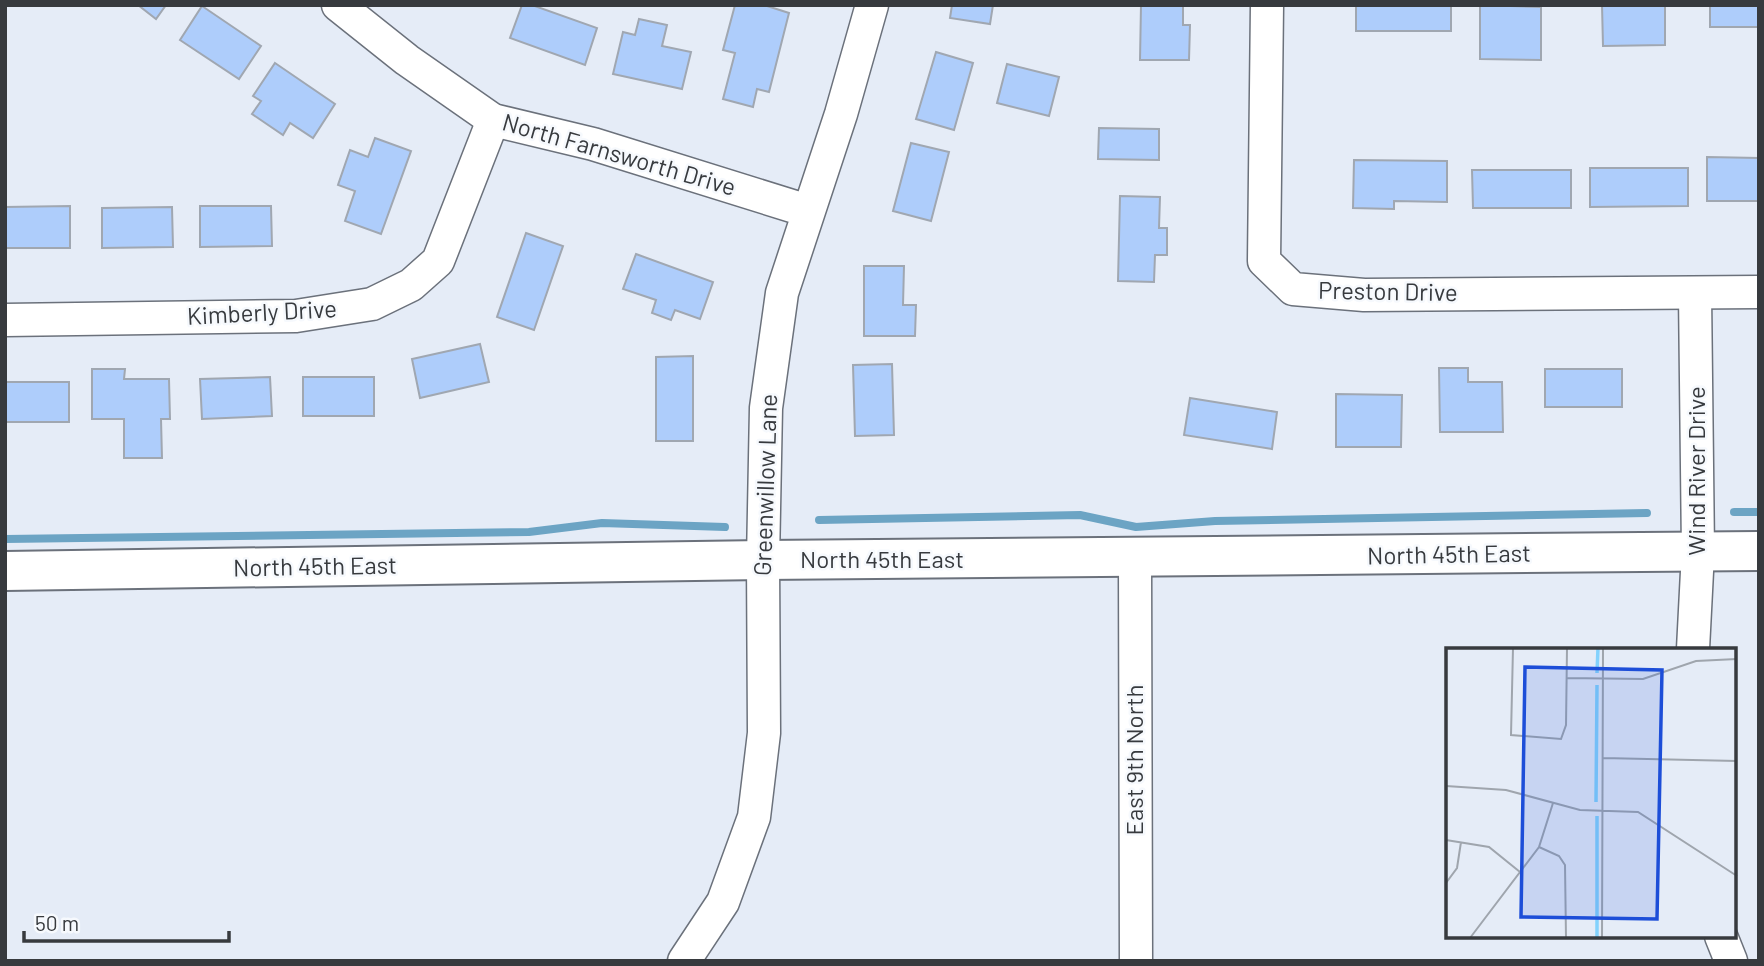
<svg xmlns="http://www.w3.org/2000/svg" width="1764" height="966" viewBox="0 0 1764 966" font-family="Barlow,sans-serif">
	<rect width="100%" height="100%" fill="#e5ecf7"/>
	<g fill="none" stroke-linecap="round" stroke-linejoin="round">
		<g stroke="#6ca4c4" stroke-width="8">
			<path d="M1734 512H1759"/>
			<path d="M819 520 1080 515 1136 527 1215 521 1647 513"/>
			<path d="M5 539 529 532 602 523 725 527"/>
		</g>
	</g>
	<g fill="#aecdfb" stroke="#a0a7b1" stroke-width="2">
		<path d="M138 5H166L156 19Z"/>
		<path d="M522 5H532L597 28 585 65 510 38Z"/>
		<path d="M735 5H764L789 13 769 92 757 89 753 107 723 99 735 53 723 50Z"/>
		<path d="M952 5H993L990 24 950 18Z"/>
		<path d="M1141 5H1183V25H1190L1189 60H1140Z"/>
		<rect x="1356" y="5" width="95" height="26"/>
		<path d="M1480 5 1541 7V60L1480 59Z"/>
		<path d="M1602 5H1665V45L1603 46Z"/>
		<rect x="1710" y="5" width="49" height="22"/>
		<path d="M202 6 261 46 239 79 180 40Z"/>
		<path d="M639 19 667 25 662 46 691 52 682 89 613 74 623 32 635 35Z"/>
		<path d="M936 52 973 63 954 130 916 119Z"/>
		<path d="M275 63 335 104 313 138 290 123 283 135 252 114 261 101 253 96Z"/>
		<path d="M1007 64 1059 77 1049 116 997 103Z"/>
		<path d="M1099 128 1159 129V160L1098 159Z"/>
		<path d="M375 138 411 151 381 234 345 221 355 191 338 185 350 150 368 157Z"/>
		<path d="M911 143 949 152 931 221 893 211Z"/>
		<path d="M1707 157 1759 158V201H1707Z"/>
		<path d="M1354 160 1447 161V202L1394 201V209L1353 208Z"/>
		<path d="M1590 168H1688V206L1590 207Z"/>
		<path d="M1472 170H1571V208H1473Z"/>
		<path d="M1120 196 1160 197 1159 228H1167V255H1155L1154 282 1118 281Z"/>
		<path d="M70 206V248H5V207Z"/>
		<path d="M200 206H271L272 246 200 247Z"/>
		<path d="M172 207 173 247 102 248V208Z"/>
		<path d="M526 233 563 246 534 330 497 317Z"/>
		<path d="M636 254 713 282 700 319 675 310 671 320 652 313 656 300 623 289Z"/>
		<path d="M864 266H904L903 305H916L915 336H864Z"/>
		<path d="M480 344 489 382 420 398 412 359Z"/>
		<path d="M693 356V441H656V357Z"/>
		<path d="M892 364 894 435 855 436 853 365Z"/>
		<path d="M1439 368H1468V382H1502L1503 432H1440Z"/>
		<path d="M92 369H125L124 379H169L170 419H161L162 458H124V419H92Z"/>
		<rect x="1545" y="369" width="77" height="38"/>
		<path d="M270 377 272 416 202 419 200 379Z"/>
		<rect x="303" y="377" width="71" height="39"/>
		<rect x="5" y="382" width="64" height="40"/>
		<path d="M1336 394 1402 395 1401 447H1336Z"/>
		<path d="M1190 398 1277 412 1272 449 1184 435Z"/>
	</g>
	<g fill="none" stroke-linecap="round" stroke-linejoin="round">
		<defs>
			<g id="minor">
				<path d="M338 5 407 60 493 120 593 144 808 211"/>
				<path d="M1267 5 1264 261 1293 289 1364 295 1759 292"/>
				<path d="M5 320 296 316 372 304 411 285 438 261 493 120"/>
				<path d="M1135 558 1136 961"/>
				<path d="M1693 649 1698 552 1695 293"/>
				<path d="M1721 936 1731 961"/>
				<path d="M684 961 723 902 754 817 764 733 763 560 766 408 782 293 841 114 872 5"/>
			</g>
			<path id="secondary" d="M5 571 763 560 1759 551"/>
		</defs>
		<use href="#minor" stroke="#6b717b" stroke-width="35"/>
		<use href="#secondary" stroke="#6b717b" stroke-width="42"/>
		<use href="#minor" stroke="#fff" stroke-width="32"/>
		<use href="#secondary" stroke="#fff" stroke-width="38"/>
	</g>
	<g text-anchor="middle" stroke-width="5" stroke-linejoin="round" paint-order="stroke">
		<g font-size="24" fill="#373a3e" stroke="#f6f9fd">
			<text transform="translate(619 155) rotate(16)" y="8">North Farnsworth Drive</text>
			<text transform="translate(1388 292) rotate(1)" y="8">Preston Drive</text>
			<text transform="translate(262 313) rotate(-3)" y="8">Kimberly Drive</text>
			<text transform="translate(1697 471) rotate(-90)" y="8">Wind River Drive</text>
			<text transform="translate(766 485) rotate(-88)" y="8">Greenwillow Lane</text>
			<text transform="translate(1449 555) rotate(-1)" y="8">North 45th East</text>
			<text x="882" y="568">North 45th East</text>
			<text transform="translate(315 567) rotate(-1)" y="8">North 45th East</text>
			<text transform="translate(1135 760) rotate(-90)" y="8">East 9th North</text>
		</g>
	</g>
	<g transform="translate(1446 648)">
		<rect width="290" height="290" fill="#e5ecf7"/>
		<path fill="none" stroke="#83d2fd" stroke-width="3.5" d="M151 25 152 0M150 154 151 37M151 290V168"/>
		<path fill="none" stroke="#9fa5ad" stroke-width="2" d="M67 0 65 87 115 91 120 77 121 0M120 30 197 31 250 13 291 11M157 110 291 113M0 138 60 142 134 162 192 164 291 228M0 192 43 199 74 224M93 199 113 208 119 217 120 290M0 235 11 220 15 194M24 290 93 199 107 155M156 290 157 0"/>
		<path fill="#1d4ed8" fill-opacity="0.15" stroke="#1d4ed8" stroke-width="3.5" d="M79 19 216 22 211 271 75 269Z"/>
		<rect width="290" height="290" fill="none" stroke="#373a3e" stroke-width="3.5"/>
	</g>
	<rect width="1764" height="966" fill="none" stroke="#373a3e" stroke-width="14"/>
	<path d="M24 931v10h205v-10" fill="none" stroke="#373a3e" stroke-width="3.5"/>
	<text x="35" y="931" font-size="21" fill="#373a3e" stroke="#f6f9fd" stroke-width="5" paint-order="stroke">50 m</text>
</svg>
